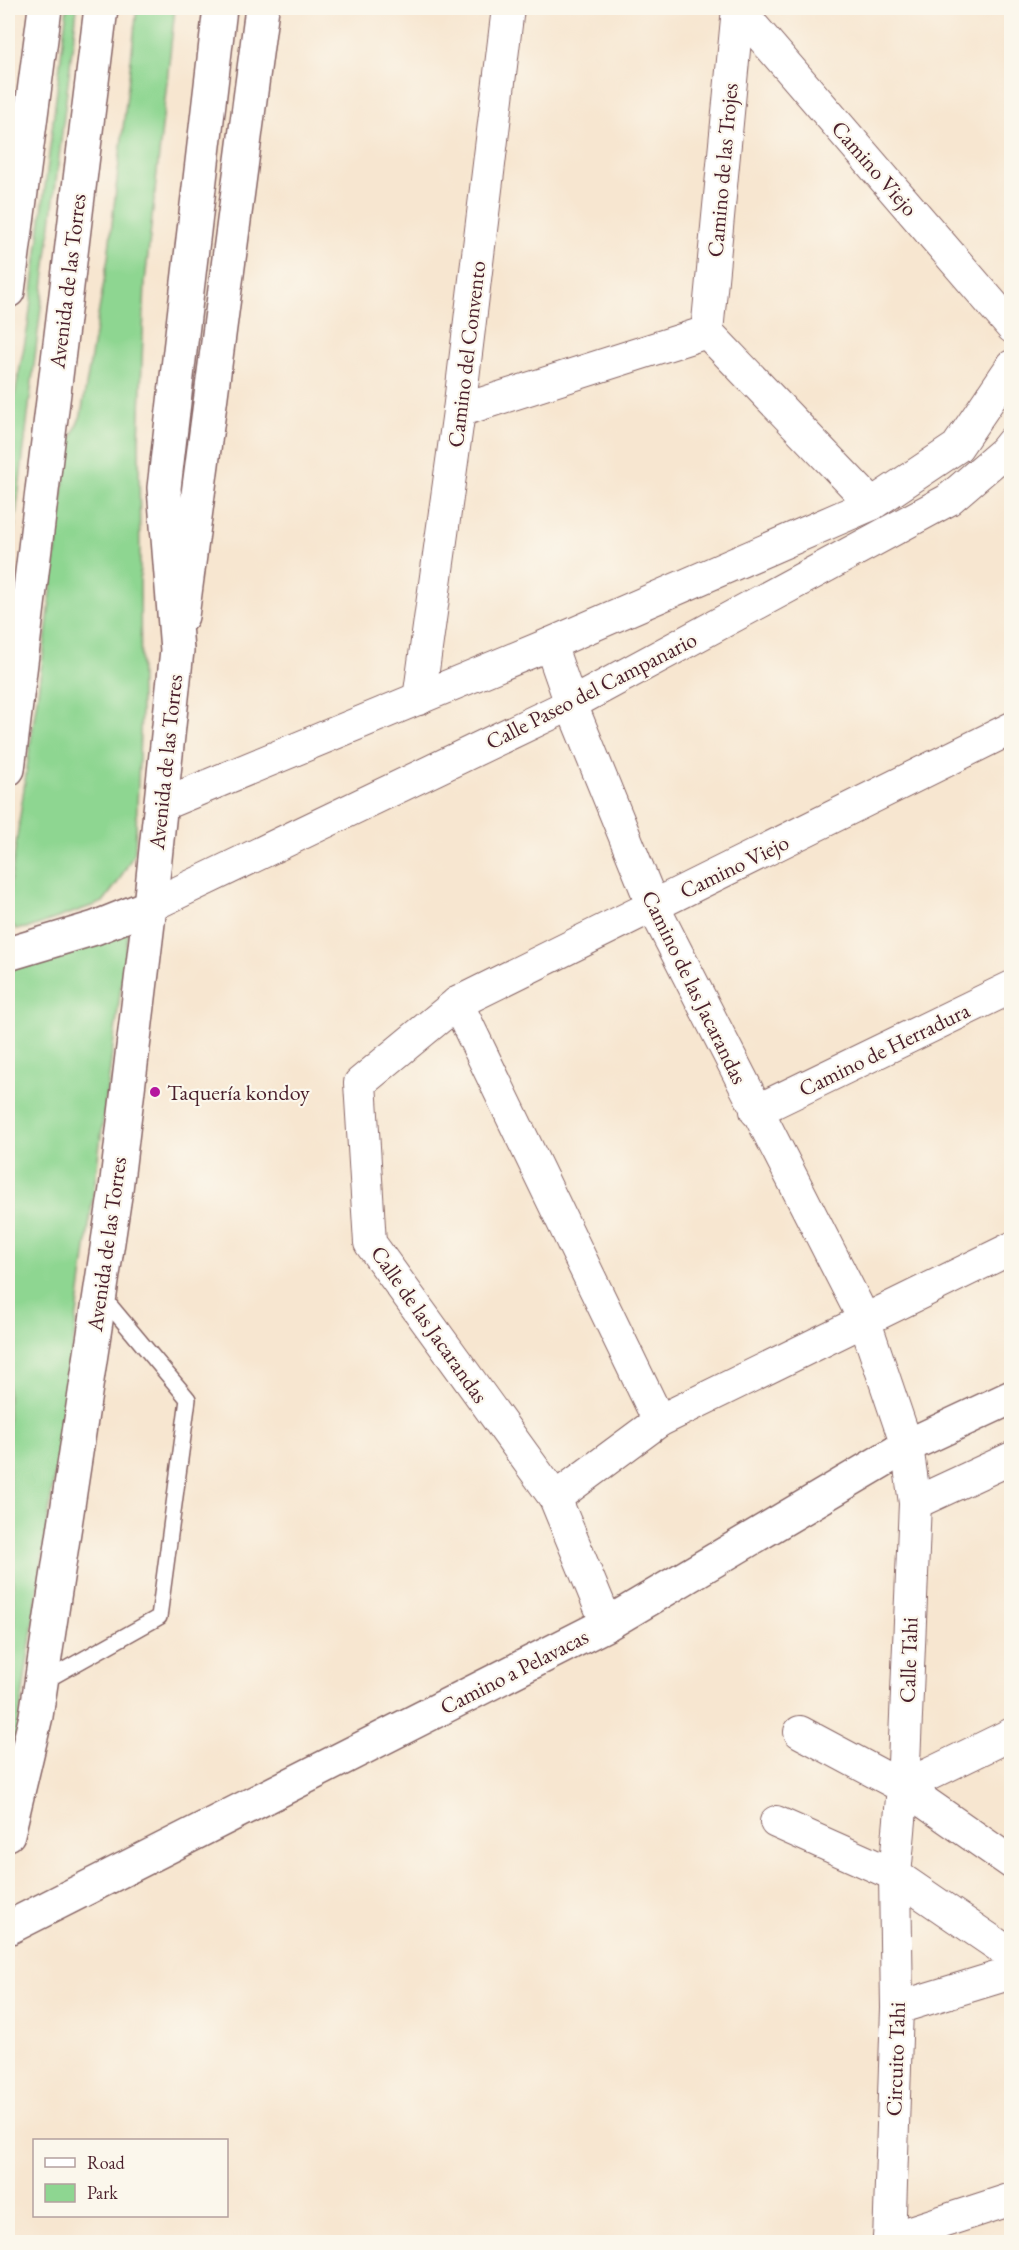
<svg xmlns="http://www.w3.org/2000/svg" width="1019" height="2250" viewBox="0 0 1019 2250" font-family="'EB Garamond',serif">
	<rect width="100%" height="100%" fill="#fbf7ec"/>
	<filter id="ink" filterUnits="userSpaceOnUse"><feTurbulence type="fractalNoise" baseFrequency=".0167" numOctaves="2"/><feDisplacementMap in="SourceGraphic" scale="12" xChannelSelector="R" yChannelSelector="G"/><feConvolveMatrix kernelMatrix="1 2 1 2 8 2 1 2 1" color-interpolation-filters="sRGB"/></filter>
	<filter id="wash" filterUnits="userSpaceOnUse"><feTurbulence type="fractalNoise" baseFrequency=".008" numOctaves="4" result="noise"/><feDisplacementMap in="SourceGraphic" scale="24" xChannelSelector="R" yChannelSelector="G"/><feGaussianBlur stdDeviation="1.35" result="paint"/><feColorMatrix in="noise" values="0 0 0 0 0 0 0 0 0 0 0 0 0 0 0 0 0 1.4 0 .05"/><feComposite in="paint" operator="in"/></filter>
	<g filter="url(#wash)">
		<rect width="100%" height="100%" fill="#f7e6d0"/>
		<g fill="#8ed691" stroke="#6c7a5e" stroke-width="1.5">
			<path d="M67 8H77L8 581V430L28 326Z"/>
			<path d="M137 8H175L145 282 139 441 141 711 135 852 118 882 103 902 29 928 16 929 8 919V899L46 636 68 446 81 415 108 258Z"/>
			<path d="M129 927 69 1375 18 1726 8 1770V1672L14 1625 8 1438V969Z"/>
		</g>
	</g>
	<g filter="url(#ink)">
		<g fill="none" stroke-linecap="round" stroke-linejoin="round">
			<defs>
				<path id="service" d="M41 1683 159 1617 188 1399 102 1296"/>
				<g id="minor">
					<path d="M738 8 707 332 872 504"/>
					<path d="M738 9 1012 327"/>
					<path d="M459 411 707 332"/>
					<path d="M550 644 571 704 653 906 864 1319 907 1446 915 1503 903 1787 895 1875 897 2008 889 2242"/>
					<path d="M419 699 459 411 508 8"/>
					<path d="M161 805 550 644 872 504 957 447 1012 366"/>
					<path d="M150 906 571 704 948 500 1004 452 1012 442"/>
					<path d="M457 1003 659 1421"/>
					<path d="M756 1111 1012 987"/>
					<path d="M555 1498 659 1421 1012 1248"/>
					<path d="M915 1503 1012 1458"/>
					<path d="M607 1624 555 1498 370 1243 360 1083 457 1003 1012 728"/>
					<path d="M800 1732 903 1787 1012 1863"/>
					<path d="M903 1787 1012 1734"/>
					<path d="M776 1822 895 1875 1012 1955"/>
					<path d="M897 2008 1012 1973"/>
					<path d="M889 2239 1012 2199"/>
				</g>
				<g id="tertiary">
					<path d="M8 291 45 8"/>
					<path d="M182 616 262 8"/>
					<path d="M8 1928 607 1624 907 1446 1012 1397"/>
				</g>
				<g id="primary">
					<path d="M8 769 101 8"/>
					<path d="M8 954 95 928 150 906"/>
					<path d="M8 1834 36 1716 116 1189 150 906 177 650 164 488 220 8"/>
				</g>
			</defs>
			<use href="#service" stroke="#876565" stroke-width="18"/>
			<use href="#minor" stroke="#876565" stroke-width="34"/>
			<use href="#tertiary" stroke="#876565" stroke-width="36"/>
			<use href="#primary" stroke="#876565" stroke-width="36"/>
			<use href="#service" stroke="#fff" stroke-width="15"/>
			<use href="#minor" stroke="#fff" stroke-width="32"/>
			<use href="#tertiary" stroke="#fff" stroke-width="33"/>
			<use href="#primary" stroke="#fff" stroke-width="33"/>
		</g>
	</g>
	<circle fill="#b5179e" stroke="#fbf7ec" stroke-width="2" cx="155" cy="1092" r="6"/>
	<g text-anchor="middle" stroke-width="4.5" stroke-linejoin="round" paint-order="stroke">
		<g font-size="22" fill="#4a1f2b" stroke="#fbf7ec">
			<text transform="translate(875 168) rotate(49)" y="8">Camino Viejo</text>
			<text transform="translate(722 170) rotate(-85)" y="8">Camino de las Trojes</text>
			<text transform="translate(67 281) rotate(-83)" y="8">Avenida de las Torres</text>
			<text transform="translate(466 354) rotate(-83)" y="8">Camino del Convento</text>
			<text transform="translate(591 690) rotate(-27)" y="8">Calle Paseo del Campanario</text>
			<text transform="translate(165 762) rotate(-84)" y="8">Avenida de las Torres</text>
			<text transform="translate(734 866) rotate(-26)" y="8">Camino Viejo</text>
			<text transform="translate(695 987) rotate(64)" y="8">Camino de las Jacarandas</text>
			<text transform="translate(884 1049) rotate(-26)" y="8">Camino de Herradura</text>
			<text transform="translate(106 1244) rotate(-82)" y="8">Avenida de las Torres</text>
			<text transform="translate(430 1324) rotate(55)" y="8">Calle de las Jacarandas</text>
			<text transform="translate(908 1660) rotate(-88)" y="8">Calle Tahi</text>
			<text transform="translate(514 1671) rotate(-27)" y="8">Camino a Pelavacas</text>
			<text transform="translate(895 2059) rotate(-88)" y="8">Circuito Tahi</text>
		</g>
		<g font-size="22" fill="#4a1f2b" stroke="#fbf7ec" text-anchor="start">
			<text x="167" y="1100">Taquería kondoy</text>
		</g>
	</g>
	<rect width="1019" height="2250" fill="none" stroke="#fbf7ec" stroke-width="30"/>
	<rect x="33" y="2139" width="195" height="78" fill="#fbf7ec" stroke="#b4a19f" stroke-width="1.5"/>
	<rect x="45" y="2158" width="30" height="9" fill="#ffffff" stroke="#b4a19f" stroke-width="1.5"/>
	<text x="87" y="2169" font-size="18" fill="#4a1f2b">Road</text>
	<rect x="45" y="2184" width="30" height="18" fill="#8ed691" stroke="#b4a19f" stroke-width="1.5"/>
	<text x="87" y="2199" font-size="18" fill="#4a1f2b">Park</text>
</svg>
